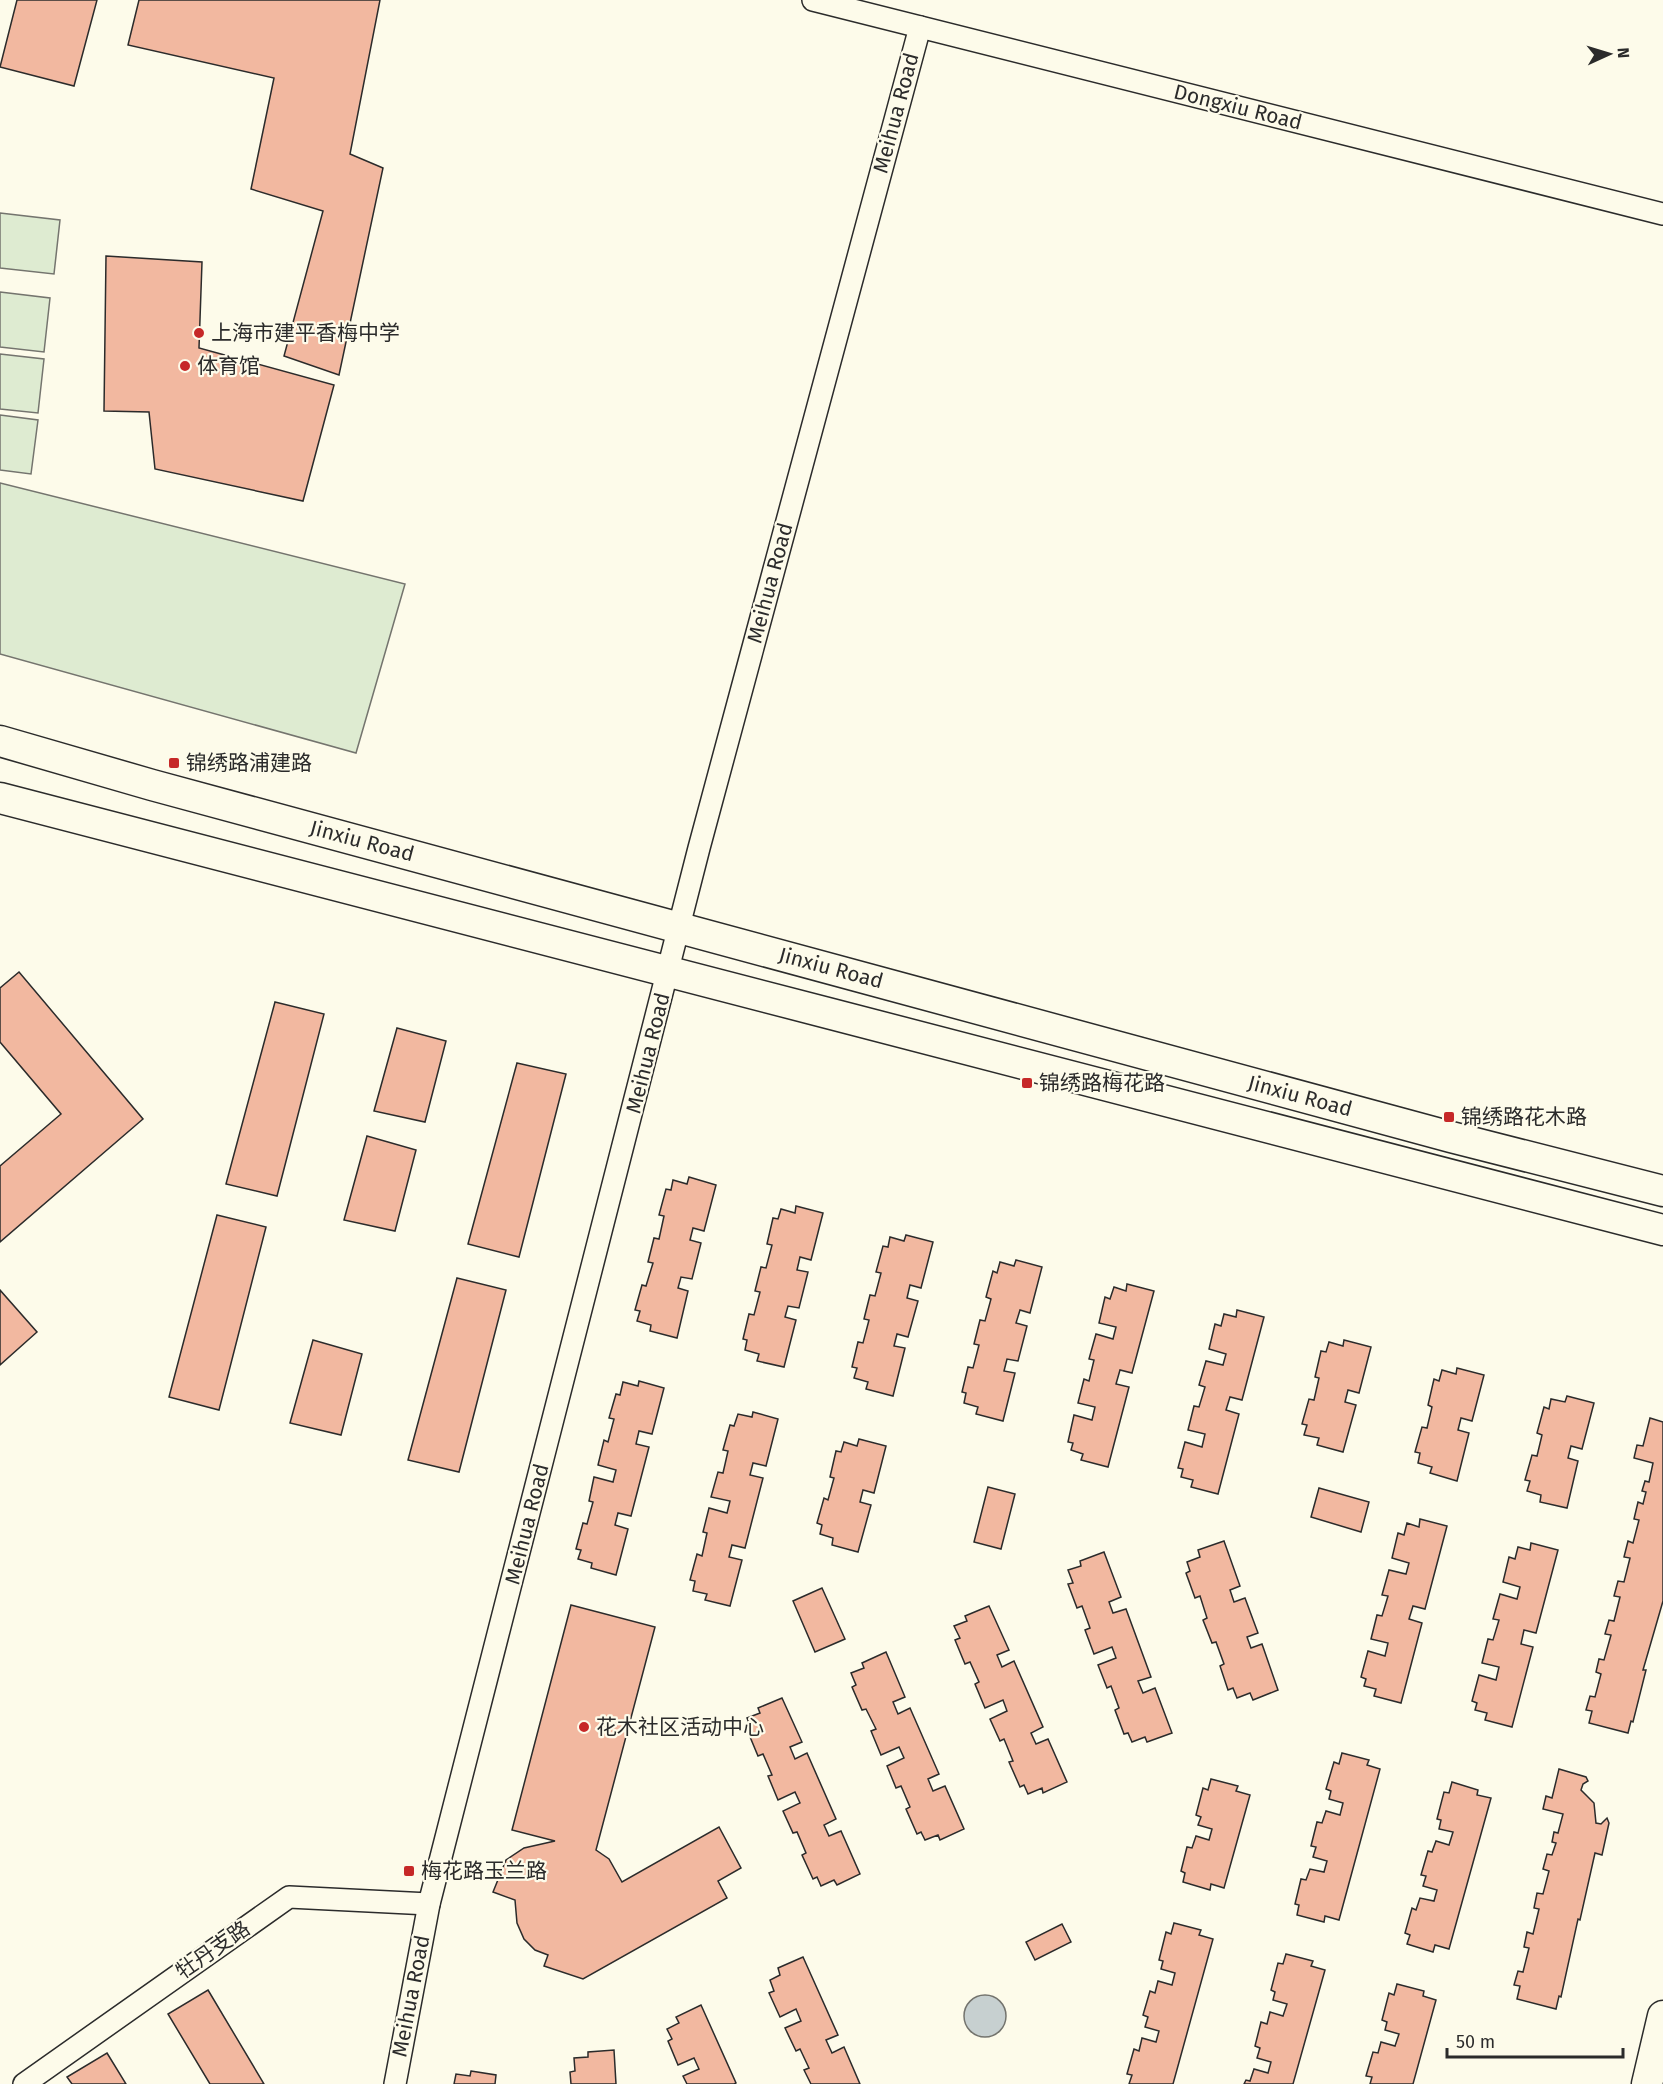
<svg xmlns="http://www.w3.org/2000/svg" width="1663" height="2084" viewBox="0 0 1663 2084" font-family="'Fira Sans','Noto Sans SC',sans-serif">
	<rect width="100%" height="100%" fill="#fdfbea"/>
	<g fill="#deebd1" stroke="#74746e" stroke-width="1.5">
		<path d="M0 213 60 220 54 274 0 268Z"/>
		<path d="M0 292 50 298 44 352 0 347Z"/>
		<path d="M0 354 44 359 38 413 0 409Z"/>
		<path d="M0 415 38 420 31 474 0 470Z"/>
		<path d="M0 483 405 584 356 753 0 654Z"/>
	</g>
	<circle fill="#c7d0d0" stroke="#74746e" stroke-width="1.5" cx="985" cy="2016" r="21"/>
	<g fill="#f2b8a0" stroke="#2b2b2b" stroke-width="1.5">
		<path d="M17 0H97L74 86 0 67Z"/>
		<path d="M139 0H380L350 154 383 168 339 375 284 356 323 211 251 189 274 78 128 45Z"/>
		<path d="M106 256 202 262 199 348 334 385 303 501 155 469 149 412 104 411Z"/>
		<path d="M19 972 143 1119 0 1242V1166L61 1114 0 1042V988Z"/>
		<path d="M275 1002 324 1014 277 1196 226 1184Z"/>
		<path d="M397 1028 446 1041 425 1122 374 1111Z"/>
		<path d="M517 1063 566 1074 519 1257 468 1244Z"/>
		<path d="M367 1136 416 1150 395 1231 344 1220Z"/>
		<path d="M689 1177 716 1185 704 1231 693 1228 690 1240 701 1243 692 1279 681 1277 678 1288 688 1291 677 1338 650 1331 651 1325 637 1321 640 1311 635 1310 642 1285 646 1286 653 1263 648 1262 654 1238 659 1239 664 1216 659 1215 666 1189 671 1190 673 1180 687 1184Z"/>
		<path d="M796 1206 823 1213 811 1260 800 1257 797 1270 808 1272 799 1308 788 1306 785 1317 796 1320 784 1367 757 1361 759 1354 745 1350 747 1340 743 1339 749 1314 754 1315 760 1292 755 1291 761 1267 766 1268 772 1245 767 1244 773 1218 778 1219 781 1209 795 1213Z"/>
		<path d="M217 1215 266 1227 219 1410 169 1397Z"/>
		<path d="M906 1235 933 1242 921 1288 910 1285 907 1298 918 1301 908 1337 897 1334 894 1346 905 1348 893 1396 866 1389 868 1382 854 1378 857 1368 852 1367 858 1342 863 1343 869 1320 864 1319 870 1295 875 1296 881 1273 876 1272 883 1246 888 1247 890 1237 904 1241Z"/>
		<path d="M1016 1260 1042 1267 1030 1313 1020 1310 1016 1323 1027 1326 1018 1361 1007 1359 1004 1371 1015 1373 1003 1421 976 1414 978 1407 964 1403 966 1393 962 1392 968 1367 973 1368 979 1345 974 1344 980 1320 985 1321 991 1299 986 1297 993 1271 997 1273 1000 1262 1014 1266Z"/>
		<path d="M457 1278 506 1290 459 1472 408 1460Z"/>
		<path d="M1127 1284 1154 1291 1132 1373 1120 1370 1116 1384 1129 1387 1108 1467 1081 1460 1083 1454 1071 1450 1073 1443 1068 1442 1074 1415 1092 1420 1095 1407 1078 1403 1084 1379 1089 1381 1094 1360 1089 1359 1096 1334 1113 1339 1116 1327 1099 1323 1105 1297 1110 1299 1114 1287 1126 1291Z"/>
		<path d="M0 1290 37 1332 0 1365Z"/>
		<path d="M1237 1310 1264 1317 1242 1400 1230 1397 1226 1410 1239 1414 1218 1494 1191 1487 1193 1480 1181 1477 1183 1469 1178 1468 1185 1442 1202 1447 1205 1434 1188 1430 1194 1406 1199 1407 1205 1387 1199 1385 1206 1361 1223 1365 1226 1354 1209 1349 1215 1324 1221 1326 1224 1314 1236 1317Z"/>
		<path d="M313 1340 362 1354 341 1435 290 1423Z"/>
		<path d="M1344 1340 1371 1347 1359 1393 1348 1390 1345 1402 1356 1405 1343 1452 1317 1445 1319 1438 1304 1435 1307 1425 1302 1424 1309 1399 1314 1400 1319 1378 1315 1377 1321 1351 1326 1352 1329 1342 1343 1346Z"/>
		<path d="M1457 1368 1484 1375 1472 1421 1461 1418 1458 1430 1469 1433 1457 1481 1430 1473 1432 1467 1418 1463 1420 1453 1415 1452 1422 1427 1427 1428 1432 1407 1428 1405 1434 1379 1439 1381 1442 1370 1456 1374Z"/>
		<path d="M639 1381 664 1388 652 1434 639 1431 636 1444 649 1447 631 1516 618 1513 615 1525 628 1529 616 1575 591 1568 592 1563 578 1559 581 1550 576 1549 583 1523 587 1524 593 1502 589 1501 594 1477 613 1482 616 1470 598 1465 604 1440 608 1442 614 1419 609 1418 616 1394 620 1395 623 1382 638 1386Z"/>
		<path d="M1567 1396 1594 1403 1582 1449 1571 1446 1568 1458 1578 1461 1567 1508 1540 1502 1541 1495 1527 1491 1530 1481 1525 1480 1532 1455 1537 1456 1542 1435 1537 1433 1544 1407 1549 1409 1551 1399 1565 1402Z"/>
		<path d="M753 1412 778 1419 766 1466 753 1463 750 1475 763 1478 745 1548 732 1545 729 1557 742 1560 730 1606 705 1600 707 1594 693 1591 695 1581 690 1580 697 1554 702 1556 707 1533 703 1532 709 1508 727 1513 730 1501 711 1497 718 1472 723 1473 728 1451 723 1450 730 1425 734 1426 738 1414 752 1417Z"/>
		<path d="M1650 1418 1663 1422V1601L1643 1670H1646L1633 1722 1631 1721 1628 1733 1589 1723 1592 1711 1586 1710 1590 1696 1595 1697 1601 1674 1596 1672 1599 1659 1604 1660 1611 1635 1605 1634 1609 1620 1614 1621 1620 1597 1614 1596 1618 1581 1624 1582 1630 1558 1624 1557 1628 1541 1633 1543 1639 1520 1634 1519 1638 1502 1643 1504 1646 1492 1642 1491 1645 1481 1649 1482 1653 1463 1634 1458 1637 1445 1643 1446Z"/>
		<path d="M859 1439 886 1446 874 1493 863 1490 860 1502 871 1505 858 1552 832 1545 833 1538 820 1534 822 1525 817 1523 824 1498 828 1500 834 1478 830 1477 836 1451 841 1452 844 1442 857 1446Z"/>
		<path d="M988 1487 1015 1494 1001 1549 974 1542Z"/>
		<path d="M1319 1488 1369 1502 1361 1532 1311 1517Z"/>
		<path d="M1420 1519 1447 1526 1425 1609 1413 1606 1409 1619 1422 1623 1401 1703 1374 1696 1376 1689 1364 1686 1366 1679 1361 1677 1368 1651 1385 1656 1388 1643 1371 1639 1377 1615 1382 1616 1388 1596 1382 1595 1389 1570 1406 1574 1409 1563 1392 1558 1398 1533 1404 1535 1407 1523 1419 1527Z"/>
		<path d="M1224 1541 1240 1586 1230 1590 1234 1602 1245 1598 1258 1633 1247 1637 1251 1648 1262 1644 1278 1690 1253 1700 1250 1693 1237 1698 1233 1688 1228 1690 1220 1666 1224 1664 1216 1642 1212 1643 1203 1620 1207 1618 1200 1596 1195 1598 1186 1573 1190 1571 1187 1562 1200 1557 1198 1550Z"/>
		<path d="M1531 1543 1558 1550 1536 1633 1524 1630 1521 1644 1533 1647 1512 1727 1485 1720 1487 1713 1475 1710 1477 1703 1472 1701 1479 1675 1496 1680 1499 1667 1482 1663 1488 1639 1493 1640 1499 1620 1493 1619 1500 1594 1517 1599 1520 1587 1503 1582 1509 1557 1515 1559 1518 1547 1530 1550Z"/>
		<path d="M1104 1552 1121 1597 1109 1602 1113 1613 1126 1609 1151 1677 1138 1681 1143 1693 1155 1688 1172 1733 1147 1742 1145 1737 1132 1742 1128 1733 1124 1734 1115 1710 1119 1708 1111 1686 1107 1688 1098 1665 1116 1658 1112 1647 1094 1654 1085 1630 1090 1628 1082 1606 1077 1608 1068 1584 1073 1583 1068 1570 1081 1566 1080 1561Z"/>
		<path d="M822 1588 845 1639 815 1652 793 1601Z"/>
		<path d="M571 1605 655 1627 596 1850 609 1859 622 1882 719 1827 741 1868 718 1881 727 1898 583 1979 544 1966 548 1955 535 1950 524 1939 517 1923 515 1900 493 1892 506 1860 524 1848 555 1841 512 1830Z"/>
		<path d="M989 1606 1009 1650 997 1655 1002 1667 1014 1661 1043 1727 1031 1733 1036 1744 1048 1739 1067 1782 1043 1793 1042 1788 1028 1794 1024 1785 1020 1787 1009 1762 1013 1761 1004 1739 1000 1741 990 1719 1007 1711 1003 1700 985 1708 975 1684 979 1682 970 1662 965 1664 955 1640 960 1638 954 1626 967 1621 965 1616Z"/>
		<path d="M886 1652 905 1697 893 1702 898 1714 910 1708 939 1774 928 1779 933 1791 945 1786 964 1829 940 1840 938 1835 925 1840 921 1832 917 1834 906 1809 910 1807 901 1786 896 1788 887 1766 904 1758 899 1747 881 1755 871 1731 876 1729 866 1709 862 1710 852 1687 856 1685 851 1673 864 1668 862 1663Z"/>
		<path d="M782 1698 802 1742 790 1747 795 1759 807 1753 836 1819 824 1825 829 1836 841 1831 860 1874 837 1885 834 1880 821 1886 817 1877 813 1879 802 1855 806 1853 797 1832 793 1833 783 1811 800 1803 795 1792 778 1800 768 1776 772 1775 763 1754 758 1756 748 1732 752 1731 747 1718 760 1713 758 1708Z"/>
		<path d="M1342 1753 1369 1760 1367 1765 1380 1769 1339 1920 1325 1916 1324 1922 1297 1915 1299 1905 1295 1904 1301 1879 1306 1880 1310 1869 1324 1872 1327 1861 1313 1857 1316 1847 1311 1846 1317 1822 1322 1823 1326 1811 1340 1815 1343 1803 1329 1799 1331 1791 1326 1789 1334 1762 1339 1764Z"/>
		<path d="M1559 1769 1586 1777 1588 1781 1583 1784 1581 1790 1594 1803 1596 1823 1601 1824 1607 1818 1609 1823 1602 1855 1595 1853 1580 1920 1578 1919 1561 1997 1559 1996 1556 2009 1517 1999 1520 1986 1514 1985 1518 1971 1523 1972 1529 1948 1524 1947 1527 1932 1533 1934 1539 1909 1534 1908 1537 1893 1543 1894 1549 1871 1543 1869 1547 1854 1552 1855 1556 1843 1552 1842 1554 1832 1558 1833 1563 1814 1543 1809 1546 1796 1552 1798Z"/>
		<path d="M1211 1779 1238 1786 1236 1791 1250 1795 1224 1888 1211 1884 1210 1890 1183 1882 1185 1873 1181 1871 1187 1847 1192 1848 1196 1836 1209 1840 1212 1829 1198 1825 1201 1817 1196 1815 1203 1788 1208 1790Z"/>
		<path d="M1452 1782 1478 1790 1477 1795 1491 1798 1449 1949 1435 1945 1433 1952 1407 1944 1410 1935 1405 1933 1412 1908 1416 1910 1420 1898 1434 1901 1437 1890 1423 1886 1426 1876 1421 1875 1428 1851 1432 1852 1436 1841 1449 1845 1453 1832 1439 1829 1441 1820 1437 1819 1444 1792 1449 1793Z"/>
		<path d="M1174 1923 1201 1930 1199 1935 1213 1939 1173 2084H1129L1132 2075 1127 2074 1134 2049 1139 2051 1142 2038 1156 2042 1159 2031 1145 2027 1148 2017 1143 2015 1150 1991 1155 1993 1158 1981 1172 1985 1175 1973 1161 1969 1163 1961 1159 1960 1166 1932 1171 1934Z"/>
		<path d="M1062 1924 1071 1942 1035 1960 1026 1942Z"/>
		<path d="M1286 1954 1313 1961 1311 1966 1325 1970 1293 2084H1244L1246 2080 1250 2081 1254 2069 1268 2073 1271 2062 1257 2058 1260 2048 1255 2046 1261 2022 1267 2024 1270 2012 1283 2016 1287 2004 1273 2000 1275 1992 1271 1990 1278 1963 1283 1964Z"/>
		<path d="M803 1957 838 2035 826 2040 832 2053 844 2047 860 2084H811L804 2070 809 2068 800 2049 796 2051 785 2028 801 2021 796 2009 780 2017 769 1993 774 1991 770 1980 780 1975 778 1968Z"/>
		<path d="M1397 1984 1424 1991 1423 1996 1436 2000 1413 2084H1370L1372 2077 1366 2076 1373 2052 1378 2053 1381 2042 1395 2046 1399 2034 1385 2030 1387 2022 1382 2020 1389 1993 1394 1995Z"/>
		<path d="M208 1990 264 2084H210L168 2014Z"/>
		<path d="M701 2005 736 2083 734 2084H687L683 2076 699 2069 694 2058 678 2065 668 2041 672 2039 667 2029 679 2023 676 2017Z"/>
		<path d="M614 2050 616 2084H571L570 2072 575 2071 574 2058 588 2057V2052Z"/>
		<path d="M107 2053 126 2084H72L67 2077Z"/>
		<path d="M471 2071 496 2075 495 2084H454L456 2074 470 2076Z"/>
	</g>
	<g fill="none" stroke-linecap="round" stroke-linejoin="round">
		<defs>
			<g id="street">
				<path d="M813 0 1663 214"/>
				<path d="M24 2084 289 1897 429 1904"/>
				<path d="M395 2084 429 1904 699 848 920 27"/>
			</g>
			<g id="secondary">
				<path d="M0 741 152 785 1451 1137 1663 1191"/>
				<path d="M0 798C554 944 1109 1084 1663 1230"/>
				<path d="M1647 2084 1663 2016"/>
			</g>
		</defs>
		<use href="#street" stroke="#2b2b2b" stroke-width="24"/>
		<use href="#secondary" stroke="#2b2b2b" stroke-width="33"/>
		<use href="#street" stroke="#fdfbea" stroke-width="21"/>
		<use href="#secondary" stroke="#fdfbea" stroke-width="30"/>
	</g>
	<g fill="#c62828" stroke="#fdfbea" stroke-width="2">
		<circle cx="199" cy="333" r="6"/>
		<circle cx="185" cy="366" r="6"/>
		<rect x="168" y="757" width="12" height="12" rx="3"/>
		<rect x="1021" y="1077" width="12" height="12" rx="3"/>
		<rect x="1443" y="1111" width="12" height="12" rx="3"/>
		<circle cx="584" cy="1727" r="6"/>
		<rect x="403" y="1865" width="12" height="12" rx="3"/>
	</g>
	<g text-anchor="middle" stroke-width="4.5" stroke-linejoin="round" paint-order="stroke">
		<g font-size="21" fill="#2b2b2b" stroke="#fdfbea">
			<text transform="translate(1238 107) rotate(14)" y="7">Dongxiu Road</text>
			<text transform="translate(896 113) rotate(-75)" y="7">Meihua Road</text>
			<text transform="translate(770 583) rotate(-75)" y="7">Meihua Road</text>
			<text transform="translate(362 841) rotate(15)" y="7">Jinxiu Road</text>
			<text transform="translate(831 968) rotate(15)" y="7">Jinxiu Road</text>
			<text transform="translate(648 1053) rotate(-76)" y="7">Meihua Road</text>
			<text transform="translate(1300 1096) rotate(15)" y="7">Jinxiu Road</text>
			<text transform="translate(527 1524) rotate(-76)" y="7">Meihua Road</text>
			<text transform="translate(213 1950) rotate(-35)" y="7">牡丹支路</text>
			<text transform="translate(411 1996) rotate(-79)" y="7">Meihua Road</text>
		</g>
		<g font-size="21" fill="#2b2b2b" stroke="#fdfbea" text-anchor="start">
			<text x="211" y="340">上海市建平香梅中学</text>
			<text x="197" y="373">体育馆</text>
			<text x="186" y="770">锦绣路浦建路</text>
			<text x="1039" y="1090">锦绣路梅花路</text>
			<text x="1461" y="1124">锦绣路花木路</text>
			<text x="596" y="1734">花木社区活动中心</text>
			<text x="421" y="1878">梅花路玉兰路</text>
		</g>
	</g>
	<g transform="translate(1609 54) rotate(86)" stroke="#fdfbea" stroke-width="4.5" paint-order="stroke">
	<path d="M0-4.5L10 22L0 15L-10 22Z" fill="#2b2b2b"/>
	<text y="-9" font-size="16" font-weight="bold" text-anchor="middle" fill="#2b2b2b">N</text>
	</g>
	<path d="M1447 2048v9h176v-9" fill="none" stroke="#2b2b2b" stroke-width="3"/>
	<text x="1456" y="2048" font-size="18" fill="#2b2b2b" stroke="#fdfbea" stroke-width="4.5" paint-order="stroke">50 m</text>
</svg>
